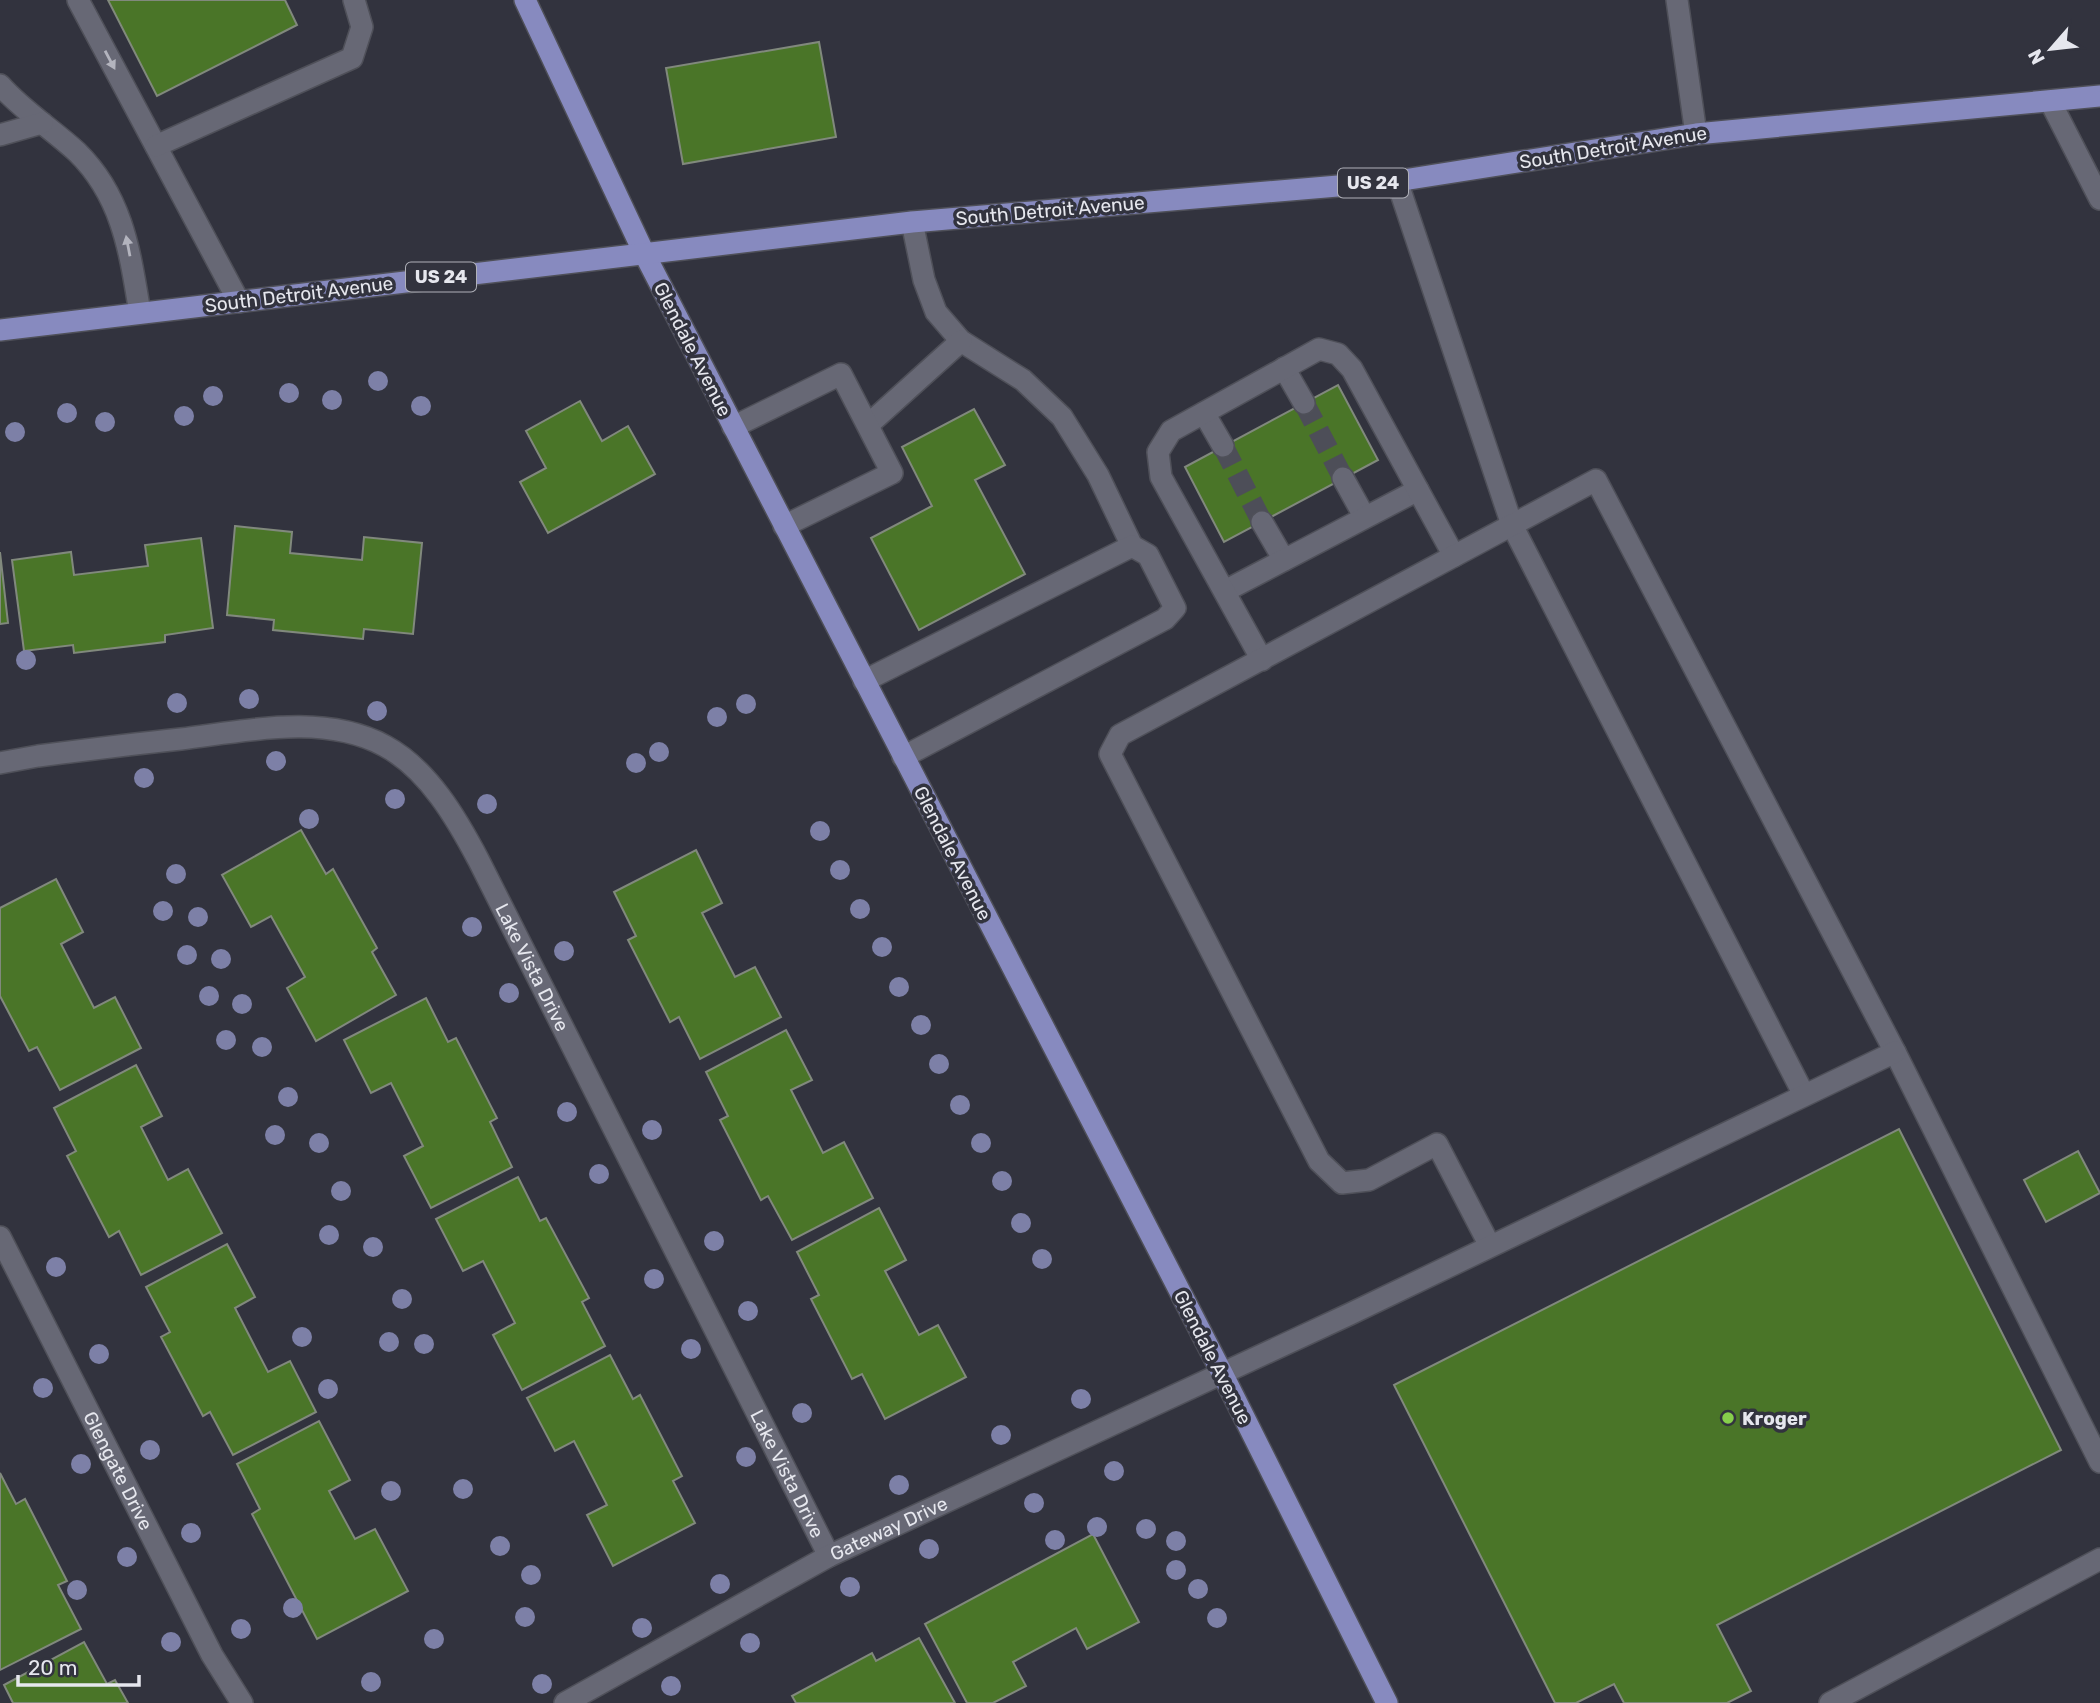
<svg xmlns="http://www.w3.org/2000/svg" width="2100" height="1703" viewBox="0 0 2100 1703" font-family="Rubik,sans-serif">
	<rect width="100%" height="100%" fill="#32333e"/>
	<g fill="#4a7528" stroke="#81897d" stroke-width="2">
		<path d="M108 0H285L297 25 157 96Z"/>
		<path d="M819 42 836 137 683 164 666 68Z"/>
		<path d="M1338 385 1378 460 1224 542 1185 467Z"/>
		<path d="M580 401 602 441 628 426 655 474 548 533 520 482 546 468 526 431Z"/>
		<path d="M974 409 1005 465 975 480 1025 574 919 630 871 538 932 506 902 447Z"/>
		<path d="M235 526 292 532 290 553 362 560 364 537 422 543 413 634 364 629 363 639 273 630 274 620 227 615Z"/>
		<path d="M201 538 213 628 165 635V642L98 650 74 653 73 645 24 651 12 560 71 552 74 575 148 566 145 545Z"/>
		<path d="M0 552 8 623 0 624Z"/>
		<path d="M301 830 326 874 333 869 377 948 372 952 396 995 316 1041 287 988 305 977 271 916 251 927 222 875Z"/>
		<path d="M696 850 722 903 702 913 735 977 755 967 781 1017 700 1059 679 1017 670 1022 628 940 636 936 614 892Z"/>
		<path d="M56 879 83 932 61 944 94 1008 115 997 141 1048 60 1090 37 1047 29 1051 0 996V908Z"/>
		<path d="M426 998 448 1042 456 1038 497 1118 490 1122 512 1167 431 1208 404 1156 423 1146 391 1083 371 1093 344 1040Z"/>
		<path d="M786 1030 812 1080 791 1090 823 1153 844 1142 873 1198 792 1240 768 1196 761 1200 720 1120 728 1116 706 1072Z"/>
		<path d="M136 1065 162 1116 141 1127 168 1180 188 1169 222 1233 141 1275 119 1231 109 1237 67 1156 76 1151 54 1108Z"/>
		<path d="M1899 1129 2061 1450 1717 1625 1751 1691 1727 1703H1624L1614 1684 1576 1703H1555L1394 1385Z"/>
		<path d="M2078 1151 2100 1193 2046 1222 2024 1180Z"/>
		<path d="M518 1177 540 1221 546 1218 589 1298 582 1302 605 1346 522 1390 493 1335 515 1323 483 1261 463 1271 436 1219Z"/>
		<path d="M879 1208 906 1260 885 1271 919 1335 938 1325 966 1377 885 1419 862 1374 852 1379 811 1299 819 1295 797 1252Z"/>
		<path d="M227 1244 255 1297 235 1308 268 1372 290 1361 316 1412 233 1455 210 1412 203 1416 161 1337 170 1332 146 1287Z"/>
		<path d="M610 1355 633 1399 640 1395 682 1476 673 1481 695 1523 613 1566 587 1515 607 1505 574 1441 555 1451 527 1398Z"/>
		<path d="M319 1421 350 1480 329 1491 355 1539 375 1529 408 1591 317 1639 252 1514 260 1509 237 1464Z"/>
		<path d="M0 1473 16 1504 25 1499 67 1581 58 1585 81 1629 0 1670Z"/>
		<path d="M1093 1534 1139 1622 1087 1649 1076 1628 1013 1662 1026 1686 993 1703H967L925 1624Z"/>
		<path d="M919 1638 955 1703H796L792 1696 872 1653 876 1661Z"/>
		<path d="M84 1642 107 1684 115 1680 128 1703H13L4 1685Z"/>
	</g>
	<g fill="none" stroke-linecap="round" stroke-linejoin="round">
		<g stroke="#4d4e58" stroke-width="21" stroke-dasharray="21 10" stroke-linecap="butt">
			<path d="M1304 403 1343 478"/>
			<path d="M1223 446 1262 522"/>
		</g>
		<defs>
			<g id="minor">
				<path d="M78 0 239 302"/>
				<path d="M1677 0 1696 134"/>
				<path d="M0 85C23 111 52 129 77 152 123 197 130 253 140 313"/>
				<path d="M2050 101 2100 199"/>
				<path d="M0 135 42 123"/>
				<path d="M156 146 352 58 362 27 354 0"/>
				<path d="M1397 181 1512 525 1804 1095"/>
				<path d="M912 222 924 280 936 312 961 341 1023 380 1062 417 1098 475 1132 546"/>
				<path d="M1284 368 1304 403"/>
				<path d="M1204 413 1223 446"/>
				<path d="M868 425 961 341"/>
				<path d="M733 427 841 374 892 473 784 526"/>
				<path d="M1343 478 1364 516"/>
				<path d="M1262 522 1284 560"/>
				<path d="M1225 591 1418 490"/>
				<path d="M1262 660 1161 477 1158 452 1171 431 1319 349 1338 354 1352 369 1454 556"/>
				<path d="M864 681 1132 546 1148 555 1175 608 1165 619 903 757"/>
				<path id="s1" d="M0 763 38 756C85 750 133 744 181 739 246 731 324 713 385 746 428 769 457 819 479 861L829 1556"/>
				<path id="s2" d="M0 1237 212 1655 242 1703"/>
				<path d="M1490 1246 1437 1144 1369 1180 1342 1183 1319 1161 1110 754 1120 735 1596 480 1895 1052 2100 1462"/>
				<path id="s3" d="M565 1703 829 1556 1350 1314 1895 1052"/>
				<path d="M1830 1703 2100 1559"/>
			</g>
			<g id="major">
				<path d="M525 0 644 253 1222 1373 1387 1703"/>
				<path d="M0 330 912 222 1397 181 1696 134 2100 96"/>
			</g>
		</defs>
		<use href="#minor" stroke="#4f5059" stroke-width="24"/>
		<use href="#major" stroke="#4f5059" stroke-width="24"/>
		<use href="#minor" stroke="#676875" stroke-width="21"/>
		<use href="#major" stroke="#878abf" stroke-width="21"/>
	</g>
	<g fill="#7d80a7">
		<circle cx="378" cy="381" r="10"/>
		<circle cx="289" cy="393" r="10"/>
		<circle cx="213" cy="396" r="10"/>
		<circle cx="332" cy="400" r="10"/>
		<circle cx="421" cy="406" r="10"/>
		<circle cx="67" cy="413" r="10"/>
		<circle cx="184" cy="416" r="10"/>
		<circle cx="105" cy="422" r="10"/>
		<circle cx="15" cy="432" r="10"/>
		<circle cx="26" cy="660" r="10"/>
		<circle cx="249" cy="699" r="10"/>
		<circle cx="177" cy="703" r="10"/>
		<circle cx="746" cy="704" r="10"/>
		<circle cx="377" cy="711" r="10"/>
		<circle cx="717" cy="717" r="10"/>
		<circle cx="659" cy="752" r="10"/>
		<circle cx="276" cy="761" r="10"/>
		<circle cx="636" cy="763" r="10"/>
		<circle cx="144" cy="778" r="10"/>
		<circle cx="395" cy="799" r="10"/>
		<circle cx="487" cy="804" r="10"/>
		<circle cx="309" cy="819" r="10"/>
		<circle cx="820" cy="831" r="10"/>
		<circle cx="840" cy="870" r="10"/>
		<circle cx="176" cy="874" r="10"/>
		<circle cx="860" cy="909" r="10"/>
		<circle cx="163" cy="911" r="10"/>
		<circle cx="198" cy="917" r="10"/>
		<circle cx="472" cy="927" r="10"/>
		<circle cx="882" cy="947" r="10"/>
		<circle cx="564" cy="951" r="10"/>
		<circle cx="187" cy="955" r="10"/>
		<circle cx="221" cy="959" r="10"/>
		<circle cx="899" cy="987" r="10"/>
		<circle cx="509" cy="993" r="10"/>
		<circle cx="209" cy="996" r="10"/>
		<circle cx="242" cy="1004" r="10"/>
		<circle cx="921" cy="1025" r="10"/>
		<circle cx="226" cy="1040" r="10"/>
		<circle cx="262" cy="1047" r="10"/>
		<circle cx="939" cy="1064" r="10"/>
		<circle cx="288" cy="1097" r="10"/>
		<circle cx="960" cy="1105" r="10"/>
		<circle cx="567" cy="1112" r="10"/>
		<circle cx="652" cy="1130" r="10"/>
		<circle cx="275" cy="1135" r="10"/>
		<circle cx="319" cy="1143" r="10"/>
		<circle cx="981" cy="1143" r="10"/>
		<circle cx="599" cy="1174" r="10"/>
		<circle cx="1002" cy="1181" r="10"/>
		<circle cx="341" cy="1191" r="10"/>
		<circle cx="1021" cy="1223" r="10"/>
		<circle cx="329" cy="1235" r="10"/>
		<circle cx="714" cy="1241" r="10"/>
		<circle cx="373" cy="1247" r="10"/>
		<circle cx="1042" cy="1259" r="10"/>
		<circle cx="56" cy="1267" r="10"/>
		<circle cx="654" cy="1279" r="10"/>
		<circle cx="402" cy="1299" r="10"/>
		<circle cx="748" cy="1311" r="10"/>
		<circle cx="302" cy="1337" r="10"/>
		<circle cx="389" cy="1342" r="10"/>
		<circle cx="424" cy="1344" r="10"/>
		<circle cx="691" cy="1349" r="10"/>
		<circle cx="99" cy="1354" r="10"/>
		<circle cx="43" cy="1388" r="10"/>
		<circle cx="328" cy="1389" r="10"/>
		<circle cx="1081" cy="1399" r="10"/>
		<circle cx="802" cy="1413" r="10"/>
		<circle cx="1001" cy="1435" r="10"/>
		<circle cx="150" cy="1450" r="10"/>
		<circle cx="746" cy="1457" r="10"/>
		<circle cx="81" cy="1464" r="10"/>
		<circle cx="1114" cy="1471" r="10"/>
		<circle cx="899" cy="1485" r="10"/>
		<circle cx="463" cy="1489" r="10"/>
		<circle cx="391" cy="1491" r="10"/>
		<circle cx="1034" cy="1503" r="10"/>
		<circle cx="1097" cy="1527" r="10"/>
		<circle cx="1146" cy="1529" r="10"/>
		<circle cx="191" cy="1533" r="10"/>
		<circle cx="1055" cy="1540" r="10"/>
		<circle cx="1176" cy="1541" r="10"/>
		<circle cx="500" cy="1546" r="10"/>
		<circle cx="929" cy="1549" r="10"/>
		<circle cx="127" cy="1557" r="10"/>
		<circle cx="1176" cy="1570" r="10"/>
		<circle cx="531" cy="1575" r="10"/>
		<circle cx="720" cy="1584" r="10"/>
		<circle cx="850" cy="1587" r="10"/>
		<circle cx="1198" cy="1589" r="10"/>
		<circle cx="77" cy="1590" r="10"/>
		<circle cx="293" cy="1608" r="10"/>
		<circle cx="525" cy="1617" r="10"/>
		<circle cx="1217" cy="1618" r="10"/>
		<circle cx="642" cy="1628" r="10"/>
		<circle cx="241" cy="1629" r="10"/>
		<circle cx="434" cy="1639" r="10"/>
		<circle cx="171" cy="1642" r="10"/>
		<circle cx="750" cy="1643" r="10"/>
		<circle cx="371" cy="1682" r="10"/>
		<circle cx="542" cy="1684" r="10"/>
		<circle cx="671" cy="1686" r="10"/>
	</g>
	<defs><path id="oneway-solid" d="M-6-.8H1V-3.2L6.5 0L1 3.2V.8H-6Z" transform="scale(1.75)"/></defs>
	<g fill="#b3b4be">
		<use href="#oneway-solid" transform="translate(110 60) rotate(62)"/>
		<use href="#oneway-solid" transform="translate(128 246) rotate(-101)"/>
	</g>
	<circle fill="#86cf4b" stroke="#32333e" stroke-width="2.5" cx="1728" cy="1418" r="7"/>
	<g text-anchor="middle" stroke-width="7" stroke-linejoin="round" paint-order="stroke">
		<g fill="#32333e" stroke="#b0b1b9" stroke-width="2">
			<rect x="1338" y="168.5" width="70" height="29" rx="5"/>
			<rect x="406" y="262.5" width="70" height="29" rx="5"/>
		</g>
		<g font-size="18" font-weight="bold" fill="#e6e7ee">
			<text x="1373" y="189">US 24</text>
			<text x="441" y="283">US 24</text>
		</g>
		<g font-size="19" fill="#e6e7ee" stroke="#32333e">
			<text transform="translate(1613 147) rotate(-9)" y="7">South Detroit Avenue</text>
			<text transform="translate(1050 210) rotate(-5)" y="7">South Detroit Avenue</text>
			<text transform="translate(299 294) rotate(-7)" y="7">South Detroit Avenue</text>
			<text transform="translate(693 349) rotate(63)" y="7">Glendale Avenue</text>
			<text transform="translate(953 853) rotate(63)" y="7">Glendale Avenue</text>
			<text dy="7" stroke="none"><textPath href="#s1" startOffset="660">Lake Vista Drive</textPath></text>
			<text transform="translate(1213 1357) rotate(63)" y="7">Glendale Avenue</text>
			<text dy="7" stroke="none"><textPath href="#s2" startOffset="262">Glengate Drive</textPath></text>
			<text dy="7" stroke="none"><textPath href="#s1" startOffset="1227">Lake Vista Drive</textPath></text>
			<text dy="7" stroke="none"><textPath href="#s3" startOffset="368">Gateway Drive</textPath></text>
		</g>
		<g font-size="19" font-weight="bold" fill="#e6e7ee" stroke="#32333e" text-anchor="start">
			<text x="1742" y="1425">Kroger</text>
		</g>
	</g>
	<g transform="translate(2051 49) rotate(242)" stroke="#32333e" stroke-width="5" paint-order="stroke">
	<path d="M0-5L12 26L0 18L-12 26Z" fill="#e6e7ee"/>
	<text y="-10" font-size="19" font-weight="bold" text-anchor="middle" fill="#e6e7ee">N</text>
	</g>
	<path d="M18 1675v10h121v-10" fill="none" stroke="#e6e7ee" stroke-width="3.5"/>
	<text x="28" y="1675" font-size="21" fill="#e6e7ee" stroke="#32333e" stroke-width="5" paint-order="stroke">20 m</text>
</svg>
